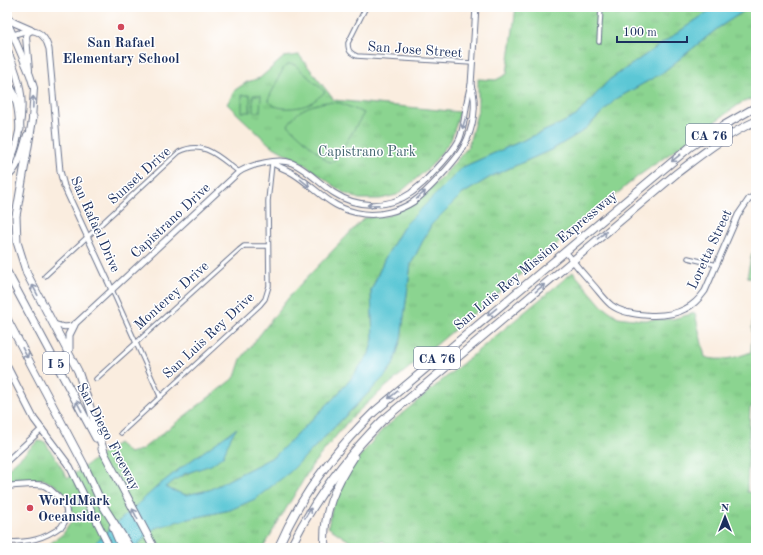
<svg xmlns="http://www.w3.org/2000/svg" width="763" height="555" viewBox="0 0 763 555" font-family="'Old Standard TT',serif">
	<defs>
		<pattern id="grass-tufts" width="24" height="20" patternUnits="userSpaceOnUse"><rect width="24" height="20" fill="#8bd490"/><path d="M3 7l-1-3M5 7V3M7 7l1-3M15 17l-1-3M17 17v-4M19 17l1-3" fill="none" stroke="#77b67f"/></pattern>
	</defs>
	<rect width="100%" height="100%" fill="#fff"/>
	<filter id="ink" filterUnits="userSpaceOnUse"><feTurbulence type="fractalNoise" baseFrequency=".025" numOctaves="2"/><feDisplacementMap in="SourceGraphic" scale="8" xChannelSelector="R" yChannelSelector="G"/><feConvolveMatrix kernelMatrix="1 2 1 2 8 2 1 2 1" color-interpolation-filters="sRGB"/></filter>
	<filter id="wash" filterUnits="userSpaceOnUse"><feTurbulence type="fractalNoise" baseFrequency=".012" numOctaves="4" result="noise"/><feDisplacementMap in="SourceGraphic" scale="16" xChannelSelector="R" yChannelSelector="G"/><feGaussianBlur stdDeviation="0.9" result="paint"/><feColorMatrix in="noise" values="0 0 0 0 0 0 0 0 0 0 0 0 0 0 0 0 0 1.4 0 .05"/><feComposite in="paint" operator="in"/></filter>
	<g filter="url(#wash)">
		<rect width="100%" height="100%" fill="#faeddf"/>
		<g fill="url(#grass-tufts)" stroke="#538277">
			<path d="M516 7H715L609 80 576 116 558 125 463 167 404 226 384 260 371 291 373 339 369 354 350 380 335 397 275 456 209 490 186 495 174 491 165 487 175 479 195 470 231 437 236 429 182 467 159 485 98 540 91 548H44L63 534 74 518 70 502 58 487 43 479 12 480 7 478V471L9 468 38 441 45 442 68 478 118 443 129 453 141 450 235 377 241 359 293 292 364 218 387 216 418 200 444 175 468 147 478 110V79L496 80 507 74Z"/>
			<path d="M750 7H756V97L741 103 637 177 374 397 350 419 313 464 278 522 263 548H134L155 528 179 521 230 510 290 472 384 377 393 365 401 339 411 264 431 225 461 195 492 176 553 149 583 131 616 99 662 73 718 28Z"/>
			<path d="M299 55 334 100 460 112 451 140 431 166 397 195 380 199H359L344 193 307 166 270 145 227 104 235 90 247 82 260 78 284 57Z"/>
			<path d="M752 253 756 254V405L750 408 747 492 756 493V548H388V546L383 541 375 542 360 548 328 527 336 490 356 461 381 431 573 272 602 306 618 317 642 320 672 319 695 313 705 357C720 362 736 358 751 352L754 283 752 279 747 277Z"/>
		</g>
		<g fill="#8bd490" stroke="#538277">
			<path d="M289 64 295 65 325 92C320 96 315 101 309 104 301 108 284 110 275 106 272 105 270 102 268 100L284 67Z"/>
			<rect x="242" y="95" width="8" height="17"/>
			<path d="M253 95H261L260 112H253Z"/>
			<path d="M326 102 340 103 364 113 336 159 331 162 327 161 288 125C298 109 308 106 326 102Z"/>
		</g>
		<path fill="#5cc7d5" stroke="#3c7b9a" d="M715 7H750L718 28 662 73 616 99 583 131 553 149 492 176 461 195 431 225 411 264 401 339 393 365 384 377 290 472 255 499 230 510 179 521 155 528 134 548H91L98 540 159 485 182 467 237 428 231 437 223 456 211 465 184 474 165 487 174 491 186 495 209 490 275 456 335 397 350 380 369 354 373 339 371 291 384 260 404 226 463 167 558 125 576 116 609 80Z"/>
	</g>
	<g filter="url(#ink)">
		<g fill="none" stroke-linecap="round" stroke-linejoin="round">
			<defs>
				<g id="street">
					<path d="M366 7 348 43C348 51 350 53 357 56L472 63"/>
					<path d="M599 42 601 7"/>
					<path d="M688 258 717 265"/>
					<path d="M45 276 179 152C204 139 220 158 239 172"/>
					<path d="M112 290 160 396"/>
					<path d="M96 379 239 250 244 246H268"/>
					<path d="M121 433 260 305 265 299 269 286 268 201 272 163"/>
					<path d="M7 542C29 542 43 540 62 526"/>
				</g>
				<g id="secondary">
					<path d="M13 35C31 28 43 28 49 49L60 171 64 186 112 290"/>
					<path d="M273 163C279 167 288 170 294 174 319 190 331 210 364 214 380 216 399 211 413 202 426 193 457 160 464 146 473 129 478 104 471 85"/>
					<path d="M565 251C574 263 584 275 594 286 600 293 605 300 611 305 627 317 667 319 685 309 694 305 700 298 705 291L738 215 749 199 756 195"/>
					<path d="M54 324C62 327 67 328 74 325L239 172C252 164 278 158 292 163 308 170 320 184 334 193 357 208 388 209 411 193 415 190 419 186 423 183 434 172 454 152 460 138 466 121 465 102 471 85L476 7"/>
					<path d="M7 461 42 429"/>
					<path d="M7 486C18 486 32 483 42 485 47 486 51 490 55 494 66 503 71 513 62 526"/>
				</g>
				<g id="primary">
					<path d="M7 18 15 23 31 30 27 33 26 37 29 70"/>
					<path d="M7 21 30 75 34 88 32 120"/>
					<path d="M7 49C23 86 26 105 16 145 14 155 7 164 7 174"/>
					<path d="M7 177C19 169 23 148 27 135"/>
					<path d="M7 366 34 419 70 467 110 548"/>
				</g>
				<g id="highway">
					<path d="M7 36 13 35"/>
					<path d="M7 83C18 95 19 113 20 129"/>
					<path d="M33 117 16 216 17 242 27 274 78 371 87 398 104 452"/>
					<path d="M7 272 96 438"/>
					<path d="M7 319 84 465 102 504 130 548"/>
					<path d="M69 349V335L74 325"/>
					<path d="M102 449 154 548"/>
					<path d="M113 527 122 548"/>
					<path d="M278 548C300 497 334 451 374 412L690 147 721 127 756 107"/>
					<path d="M290 548C314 500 344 459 382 421L677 173C702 154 727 134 756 121"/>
					<path d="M325 548C322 514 335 485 354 457"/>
				</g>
			</defs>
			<use href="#street" stroke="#69728b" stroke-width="5.5"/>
			<use href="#secondary" stroke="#69728b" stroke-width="7"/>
			<use href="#primary" stroke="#69728b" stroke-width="8"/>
			<use href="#highway" stroke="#69728b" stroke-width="9"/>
			<use href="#street" stroke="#fff" stroke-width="3.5"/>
			<use href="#secondary" stroke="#fff" stroke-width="5"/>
			<use href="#primary" stroke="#fff" stroke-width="6"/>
			<use href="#highway" stroke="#fff" stroke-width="7"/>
		</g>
		<defs><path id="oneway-shaft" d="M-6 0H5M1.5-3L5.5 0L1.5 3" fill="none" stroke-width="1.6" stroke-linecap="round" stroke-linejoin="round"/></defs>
		<g stroke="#8d97ae">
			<use href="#oneway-shaft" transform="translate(33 102) rotate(-88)"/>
			<use href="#oneway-shaft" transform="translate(464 123) rotate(106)"/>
			<use href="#oneway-shaft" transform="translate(676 158) rotate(141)"/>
			<use href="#oneway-shaft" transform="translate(305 183) rotate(39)"/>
			<use href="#oneway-shaft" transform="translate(421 195) rotate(-42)"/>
			<use href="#oneway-shaft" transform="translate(373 205) rotate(179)"/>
			<use href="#oneway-shaft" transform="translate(602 235) rotate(-41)"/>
			<use href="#oneway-shaft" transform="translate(540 288) rotate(-40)"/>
			<use href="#oneway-shaft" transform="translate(35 290) rotate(-118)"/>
			<use href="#oneway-shaft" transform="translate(492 312) rotate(140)"/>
			<use href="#oneway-shaft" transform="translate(25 353) rotate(62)"/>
			<use href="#oneway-shaft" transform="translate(393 395) rotate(140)"/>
			<use href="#oneway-shaft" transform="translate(79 406) rotate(-118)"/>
			<use href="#oneway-shaft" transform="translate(308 513) rotate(-58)"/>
			<use href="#oneway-shaft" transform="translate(135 514) rotate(-117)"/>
		</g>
	</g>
	<g fill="#d1495b" stroke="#fff" stroke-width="1.5">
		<circle cx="121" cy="27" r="4"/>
		<circle cx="30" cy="508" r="4"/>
	</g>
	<g text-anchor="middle" stroke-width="3" stroke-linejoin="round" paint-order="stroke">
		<g fill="#fff" stroke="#5f6d8e" stroke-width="1">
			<rect x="686" y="124" width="46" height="22" rx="3"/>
			<rect x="414" y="347" width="46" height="22" rx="3"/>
			<rect x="43" y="352" width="26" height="22" rx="3"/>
		</g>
		<g font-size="13" font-weight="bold" fill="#1b2f5e">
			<text x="709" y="140">CA 76</text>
			<text x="437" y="363">CA 76</text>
			<text x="56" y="368">I 5</text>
		</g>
		<g font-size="14" font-weight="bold" fill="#1b2f5e" stroke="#fff">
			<text x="121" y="47">San Rafael<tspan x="121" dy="16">Elementary School</tspan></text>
			<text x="38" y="505" text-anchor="start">WorldMark<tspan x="38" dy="16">Oceanside</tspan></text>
		</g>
		<g font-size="14" fill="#1b2f5e" stroke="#fff">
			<text transform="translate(415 49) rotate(4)" y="5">San Jose Street</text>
			<text transform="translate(139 175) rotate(-42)" y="5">Sunset Drive</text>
			<text transform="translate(170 220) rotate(-43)" y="5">Capistrano Drive</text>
			<text transform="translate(96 224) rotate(66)" y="5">San Rafael Drive</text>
			<text transform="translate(709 249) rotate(-65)" y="5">Loretta Street</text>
			<text transform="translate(535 260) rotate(-40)" y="5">San Luis Rey Mission Expressway</text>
			<text transform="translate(171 295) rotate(-42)" y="5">Monterey Drive</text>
			<text transform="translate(208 335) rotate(-43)" y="5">San Luis Rey Drive</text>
			<text transform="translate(109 436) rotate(62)" y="5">San Diego Freeway</text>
		</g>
		<g font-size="14" fill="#3d616d" stroke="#fff">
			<text x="367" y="156">Capistrano Park</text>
		</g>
	</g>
	<rect width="763" height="555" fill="none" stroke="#fff" stroke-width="24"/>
	<g transform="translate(725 517)" stroke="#ffffff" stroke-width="3" paint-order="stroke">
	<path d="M0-3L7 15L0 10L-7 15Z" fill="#1b2f5e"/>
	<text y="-6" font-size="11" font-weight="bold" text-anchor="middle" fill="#1b2f5e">N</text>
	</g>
	<path d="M617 36v6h70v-6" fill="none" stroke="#1b2f5e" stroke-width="2"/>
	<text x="623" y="36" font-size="12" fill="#1b2f5e" stroke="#ffffff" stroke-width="3" paint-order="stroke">100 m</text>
</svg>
